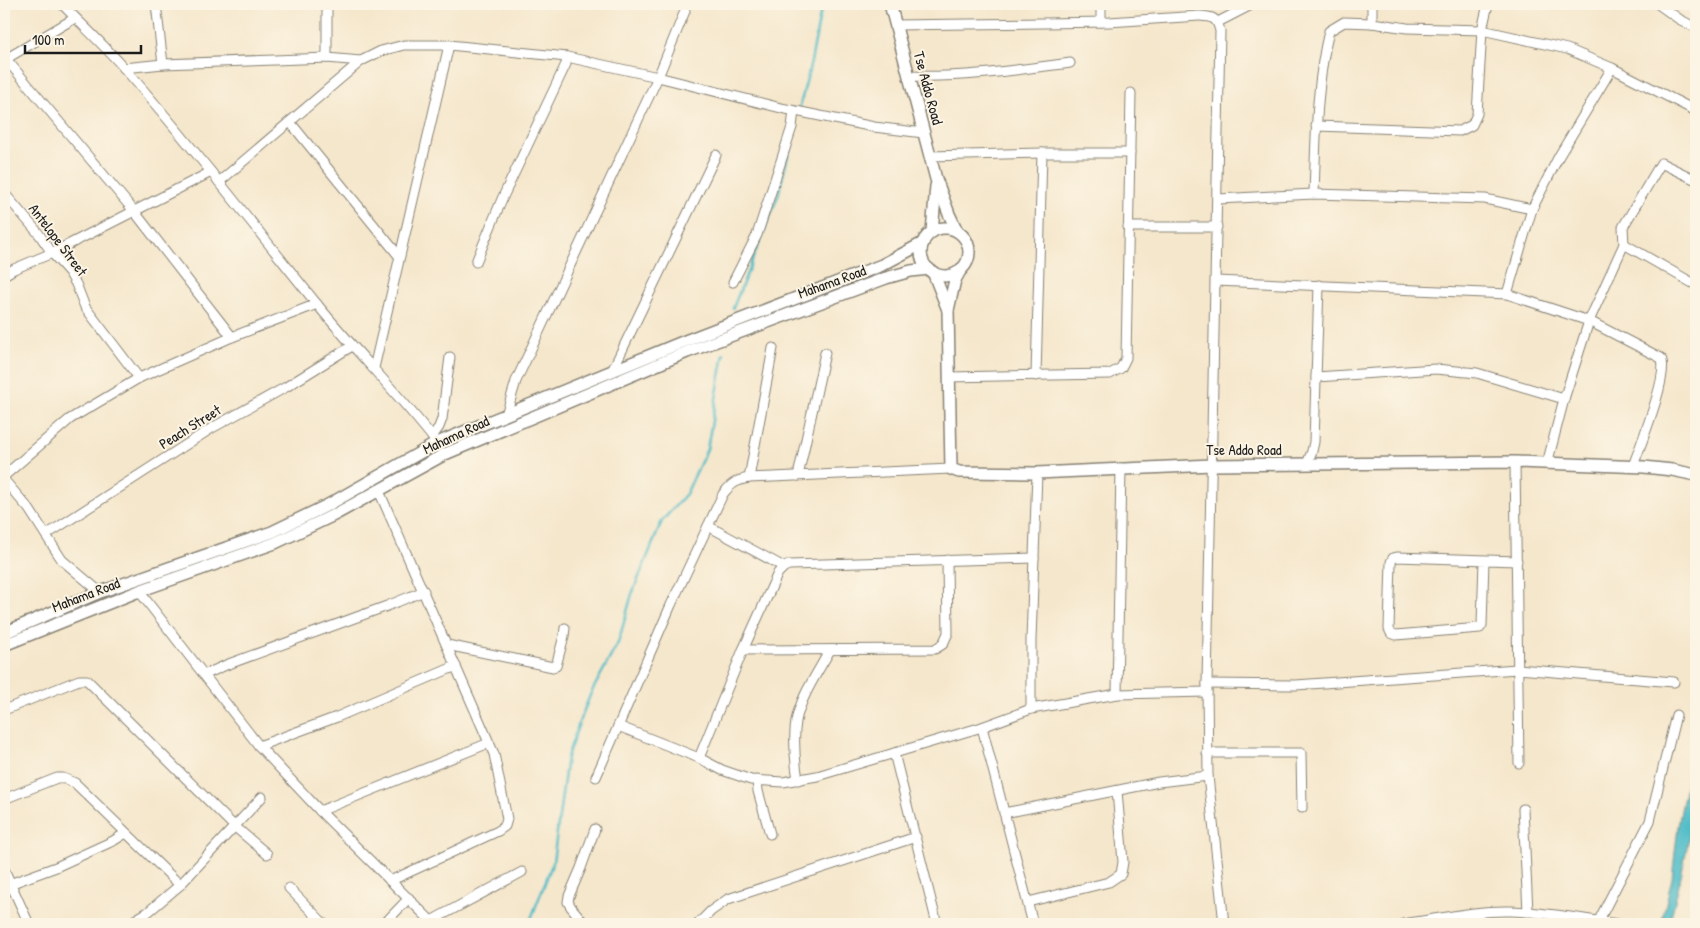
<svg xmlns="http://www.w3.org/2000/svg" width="1700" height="928" viewBox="0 0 1700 928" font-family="'Patrick Hand',sans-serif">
	<rect width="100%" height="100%" fill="#fcf5e5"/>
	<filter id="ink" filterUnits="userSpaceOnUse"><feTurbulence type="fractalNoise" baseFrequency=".02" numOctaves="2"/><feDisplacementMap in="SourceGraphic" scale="10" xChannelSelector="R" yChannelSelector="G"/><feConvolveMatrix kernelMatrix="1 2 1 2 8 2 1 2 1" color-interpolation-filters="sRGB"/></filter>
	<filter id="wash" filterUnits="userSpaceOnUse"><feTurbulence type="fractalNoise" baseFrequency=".0096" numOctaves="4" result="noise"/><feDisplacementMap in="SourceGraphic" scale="20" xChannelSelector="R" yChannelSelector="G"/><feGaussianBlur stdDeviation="1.12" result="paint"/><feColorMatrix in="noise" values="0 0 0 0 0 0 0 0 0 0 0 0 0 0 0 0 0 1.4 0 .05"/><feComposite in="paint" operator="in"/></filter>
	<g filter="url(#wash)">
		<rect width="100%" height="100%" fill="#f5e7cc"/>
		<path fill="#4ebcc7" stroke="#356c72" d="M1696 711C1696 736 1699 763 1696 788 1691 834 1681 880 1669 924H1661L1672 878 1678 826 1688 774Z"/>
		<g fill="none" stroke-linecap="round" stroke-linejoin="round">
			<g stroke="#4ebcc7" stroke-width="2.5">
				<path d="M799 110 811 62 822 4"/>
				<path d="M733 308 778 196 791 144"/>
				<path d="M529 924 553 862 567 757 580 720 591 693 618 643 632 594 662 521 686 494 707 449 724 354"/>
			</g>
		</g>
	</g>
	<g filter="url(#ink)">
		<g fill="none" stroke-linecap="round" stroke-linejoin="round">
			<defs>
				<g id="minor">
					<path d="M62 4C82 25 105 46 125 69 191 144 253 225 316 303 355 351 399 394 437 443"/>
					<path d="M156 4 163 64"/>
					<path d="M1101 4V22"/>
					<path d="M1658 4 1679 19 1696 28"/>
					<path d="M1218 22 1253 4"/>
					<path d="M1372 23V4"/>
					<path d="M895 25 1109 22 1199 16C1212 17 1217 17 1220 31L1207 684 1208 776 1224 924"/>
					<path d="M327 58V4"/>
					<path d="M6 59 134 211 232 337"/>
					<path d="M4 60 75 18"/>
					<path d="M124 68 163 64 327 58 361 61 381 51 404 45H449L567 57 658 77 781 108 874 127 924 133"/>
					<path d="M909 76C963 78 1016 70 1070 63"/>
					<path d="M290 122 399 256"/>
					<path d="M1316 126 1460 131 1472 125 1477 114 1482 30 1488 4"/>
					<path d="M930 156 1042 153H1130"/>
					<path d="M219 182 361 61"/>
					<path d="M4 193 39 234 52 253 69 272 76 284 85 307 139 378"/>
					<path d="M1314 194C1316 139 1316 84 1329 31L1344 22 1372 23 1407 28 1482 30 1567 49 1612 68 1696 111"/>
					<path d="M1218 199 1314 194 1485 199 1532 209"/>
					<path d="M1128 227H1217"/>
					<path d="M1624 244 1696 285"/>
					<path d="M476 262 502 199 566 64 567 57"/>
					<path d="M4 275 14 269 52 253 211 172"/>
					<path d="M1216 281 1507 294 1589 321 1661 358C1670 373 1640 446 1633 466"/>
					<path d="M733 282 757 235 792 127 794 111"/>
					<path d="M1507 294 1532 209 1559 156 1612 68"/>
					<path d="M374 368 449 45"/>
					<path d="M612 371 716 155"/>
					<path d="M1036 376 1042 153"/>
					<path d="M949 377 1110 374 1121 368 1126 358 1131 93"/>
					<path d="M1316 377 1436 369 1477 373 1564 399"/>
					<path d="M506 415 516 381 658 77 685 11 684 4"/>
					<path d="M432 437 439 427 442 419 450 357"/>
					<path d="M1515 462 1519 763"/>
					<path d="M1307 464 1312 451 1314 442 1319 285"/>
					<path d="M1547 464 1564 399 1589 321 1624 244 1623 227 1661 163 1696 180"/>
					<path d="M4 476 70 419 139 378 232 337 317 304"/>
					<path d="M798 476 825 353"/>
					<path d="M749 478 773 348"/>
					<path d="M4 480 29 509 62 560 100 592"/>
					<path d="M379 491 494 754 507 819 505 826 498 831 390 881"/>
					<path d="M708 526 784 567"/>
					<path d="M46 535 212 428 286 387 352 346"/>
					<path d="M1484 560 1482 625 1480 628 1396 635 1391 633 1389 629 1391 562 1393 558 1397 557 1517 561"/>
					<path d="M139 591 259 746 320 811 434 924"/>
					<path d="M447 645 553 667 556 666 564 636 565 628"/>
					<path d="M743 650 935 649 943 644 948 633 947 560"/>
					<path d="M204 675 226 665 387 606 424 591"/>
					<path d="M1207 684 1296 685 1517 669 1674 682"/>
					<path d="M1117 694 1121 468"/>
					<path d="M1031 709V640L1037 473"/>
					<path d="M4 710 79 680H87L234 826 267 854"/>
					<path d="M618 726 699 758 722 770 751 780 783 782 817 776 982 727 1031 709 1117 694 1207 692"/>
					<path d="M982 727 1033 924"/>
					<path d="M259 746 337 717 456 666"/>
					<path d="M894 753 937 924"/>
					<path d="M1207 753H1301L1302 808"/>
					<path d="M699 758 743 650 778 573 784 567 789 565 1034 558"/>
					<path d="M596 777 671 605 723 494C731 484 736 480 749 478L951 469"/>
					<path d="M757 780 758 791 770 834"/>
					<path d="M798 780C795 761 793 741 796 721 801 696 818 672 830 650"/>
					<path d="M4 799 57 778H63L75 783 180 885"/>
					<path d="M1523 809 1528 912"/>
					<path d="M320 811 489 743"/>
					<path d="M1004 813 1159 782 1208 776"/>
					<path d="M4 869 29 924"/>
					<path d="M4 886 56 867 113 841 126 833"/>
					<path d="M289 888 324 924"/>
					<path d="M1028 902 1109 882 1121 874 1123 862 1117 791"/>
					<path d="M431 921 522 872"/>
					<path d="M128 924 148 912 180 885 262 797"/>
					<path d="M384 924 409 898"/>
					<path d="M585 924 571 907 568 902 569 896 581 868 595 829"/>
					<path d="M698 924 711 911 728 899 916 837"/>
					<path d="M1403 924C1439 919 1474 910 1511 911 1546 912 1582 919 1618 924"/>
					<path d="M1597 924 1650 821 1676 715"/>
				</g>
				<g id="tertiary">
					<path d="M890 4 936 179 949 214 957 231"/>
					<circle cx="945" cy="252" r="24"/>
					<path d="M932 232 936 186"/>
					<path d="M961 269 955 280 948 310 951 469 959 472 1037 473 1212 465 1515 462 1644 467 1672 470 1696 475"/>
					<path d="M933 272 948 310"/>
					<path d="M4 633 100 592 272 532 328 505 437 443 685 341 882 265 923 243"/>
					<path d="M4 645 139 591 275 543 334 515 445 454 687 352 886 278 911 271 929 269"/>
				</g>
			</defs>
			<use href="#minor" stroke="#888274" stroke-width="11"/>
			<use href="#tertiary" stroke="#888274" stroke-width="14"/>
			<use href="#minor" stroke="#fff" stroke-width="9"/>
			<use href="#tertiary" stroke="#fff" stroke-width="11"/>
		</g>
	</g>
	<g text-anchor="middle" stroke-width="4" stroke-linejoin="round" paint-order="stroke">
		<g font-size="15" fill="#1c1c1c" stroke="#fcf5e5">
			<text transform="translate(928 88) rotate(75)" y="5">Tse Addo Road</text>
			<text transform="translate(58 240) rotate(53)" y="5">Antelope Street</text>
			<text transform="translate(832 282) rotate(-20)" y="5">Mahama Road</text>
			<text transform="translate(190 427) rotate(-32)" y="5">Peach Street</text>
			<text transform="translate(456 435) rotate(-25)" y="5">Mahama Road</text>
			<text x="1244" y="455">Tse Addo Road</text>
			<text transform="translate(86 595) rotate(-21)" y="5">Mahama Road</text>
		</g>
	</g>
	<rect width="1700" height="928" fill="none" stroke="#fcf5e5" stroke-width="20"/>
	<path d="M25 45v8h116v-8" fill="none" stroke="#1c1c1c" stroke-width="2.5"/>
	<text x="32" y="45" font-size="15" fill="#1c1c1c" stroke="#fcf5e5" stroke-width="4" paint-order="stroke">100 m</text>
</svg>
